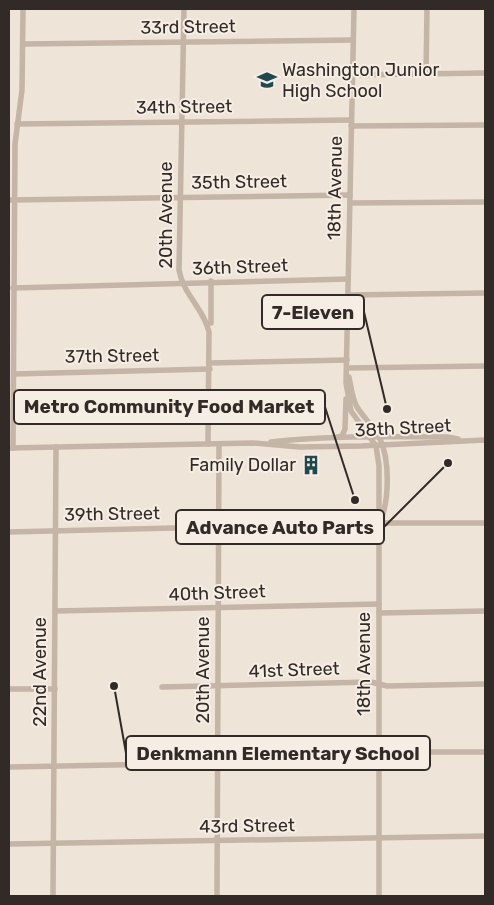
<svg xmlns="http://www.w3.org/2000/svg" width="494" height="905" viewBox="0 0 494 905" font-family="Rubik,sans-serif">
	<rect width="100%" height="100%" fill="#eee4d8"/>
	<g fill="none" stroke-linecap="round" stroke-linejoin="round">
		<g stroke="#c4b5a6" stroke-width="5.5">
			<path d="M184 9 179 270C183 294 204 309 209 332L208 444"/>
			<path d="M354 9 346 383 351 411 376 446 379 466V896"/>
			<path d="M23 44 353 40"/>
			<path d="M352 75 485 73"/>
			<path d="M426 75 427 9"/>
			<path d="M17 124 351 120"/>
			<path d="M351 126 485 125"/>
			<path d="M9 200 350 195"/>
			<path d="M350 203 485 202"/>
			<path d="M13 288 348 279"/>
			<path d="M348 295 485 293"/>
			<path d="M211 323V281"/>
			<path d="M210 363 347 360"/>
			<path d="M347 368 485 366"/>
			<path d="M14 374 210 369"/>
			<path d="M349 377C351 387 352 398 357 407 364 418 374 427 380 439 390 460 389 499 381 520"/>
			<path d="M338 437 342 436 345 429 346 399"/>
			<path d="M271 442C329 435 388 437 447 437L458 439"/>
			<path d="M9 448 253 443 300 447 361 446 485 440"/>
			<path d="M13 448 15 144 22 90 23 9"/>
			<path d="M9 532 380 523H485"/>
			<path d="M55 611 379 604"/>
			<path d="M379 613 485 611"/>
			<path d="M162 687 371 682 387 686 485 684"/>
			<path d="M9 689H55"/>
			<path d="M379 752H485"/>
			<path d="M9 767 379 760"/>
			<path d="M9 844 485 836"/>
			<path d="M53 896 56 447"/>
			<path d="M217 896 219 444"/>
		</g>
	</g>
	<defs>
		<symbol id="school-bare" viewBox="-9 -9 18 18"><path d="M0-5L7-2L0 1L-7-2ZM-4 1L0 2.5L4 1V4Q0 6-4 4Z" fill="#20494e" stroke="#f6eee4" stroke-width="2.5" paint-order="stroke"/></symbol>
		<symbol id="building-bare" viewBox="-9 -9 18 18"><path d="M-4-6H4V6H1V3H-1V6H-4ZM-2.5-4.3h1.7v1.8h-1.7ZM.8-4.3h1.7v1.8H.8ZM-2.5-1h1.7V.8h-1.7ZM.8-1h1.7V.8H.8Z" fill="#20494e" stroke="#f6eee4" stroke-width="2.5" paint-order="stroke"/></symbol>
	</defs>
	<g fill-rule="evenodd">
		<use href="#school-bare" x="253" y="66" width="28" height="28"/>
		<use href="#building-bare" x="297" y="451" width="28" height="28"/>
	</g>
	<g text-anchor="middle" stroke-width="4" stroke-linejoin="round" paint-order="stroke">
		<g font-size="18" fill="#312a26" stroke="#f6eee4">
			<text transform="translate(188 27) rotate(-1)" y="6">33rd Street</text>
			<text transform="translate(184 107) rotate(-1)" y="6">34th Street</text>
			<text transform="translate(239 182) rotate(-1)" y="6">35th Street</text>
			<text transform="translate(335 188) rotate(-89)" y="6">18th Avenue</text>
			<text transform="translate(166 215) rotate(-90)" y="6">20th Avenue</text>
			<text transform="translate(240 267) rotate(-2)" y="6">36th Street</text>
			<text transform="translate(112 356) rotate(-1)" y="6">37th Street</text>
			<text transform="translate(403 428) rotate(-3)" y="6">38th Street</text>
			<text transform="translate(112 514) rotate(-1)" y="6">39th Street</text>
			<text transform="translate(217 593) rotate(-2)" y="6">40th Street</text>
			<text transform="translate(364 664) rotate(-90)" y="6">18th Avenue</text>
			<text transform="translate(203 670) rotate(-90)" y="6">20th Avenue</text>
			<text transform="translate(294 670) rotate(-2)" y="6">41st Street</text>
			<text transform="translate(40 672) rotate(-90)" y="6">22nd Avenue</text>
			<text transform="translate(247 826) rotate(-1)" y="6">43rd Street</text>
		</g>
		<g font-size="18" fill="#312a26" stroke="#f6eee4" text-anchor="start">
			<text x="282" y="76">Washington Junior<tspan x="282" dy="21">High School</tspan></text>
			<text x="296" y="471" text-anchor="end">Family Dollar</text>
		</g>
	</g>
	<path fill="none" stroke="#312a26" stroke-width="2" d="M387 409L364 312M355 500L325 407M448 463L384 527M114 686L126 753"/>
	<g fill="#312a26" stroke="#f6eee4" stroke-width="2">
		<circle cx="387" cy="409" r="5"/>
		<circle cx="355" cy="500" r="5"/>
		<circle cx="448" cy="463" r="5"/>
		<circle cx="114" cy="686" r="5"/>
	</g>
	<g fill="#f6eee4" stroke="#312a26" stroke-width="2">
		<rect x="262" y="295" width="102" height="34" rx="5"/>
		<rect x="14" y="390" width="311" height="34" rx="5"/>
		<rect x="176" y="510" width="208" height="34" rx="5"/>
		<rect x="126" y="736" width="304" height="34" rx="5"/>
	</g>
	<g font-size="19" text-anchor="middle" font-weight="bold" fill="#312a26">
		<text x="313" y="319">7-Eleven</text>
		<text x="169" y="413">Metro Community Food Market</text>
		<text x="280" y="534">Advance Auto Parts</text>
		<text x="278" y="760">Denkmann Elementary School</text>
	</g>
	<rect width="494" height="905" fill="none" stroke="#312a26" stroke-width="20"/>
</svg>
